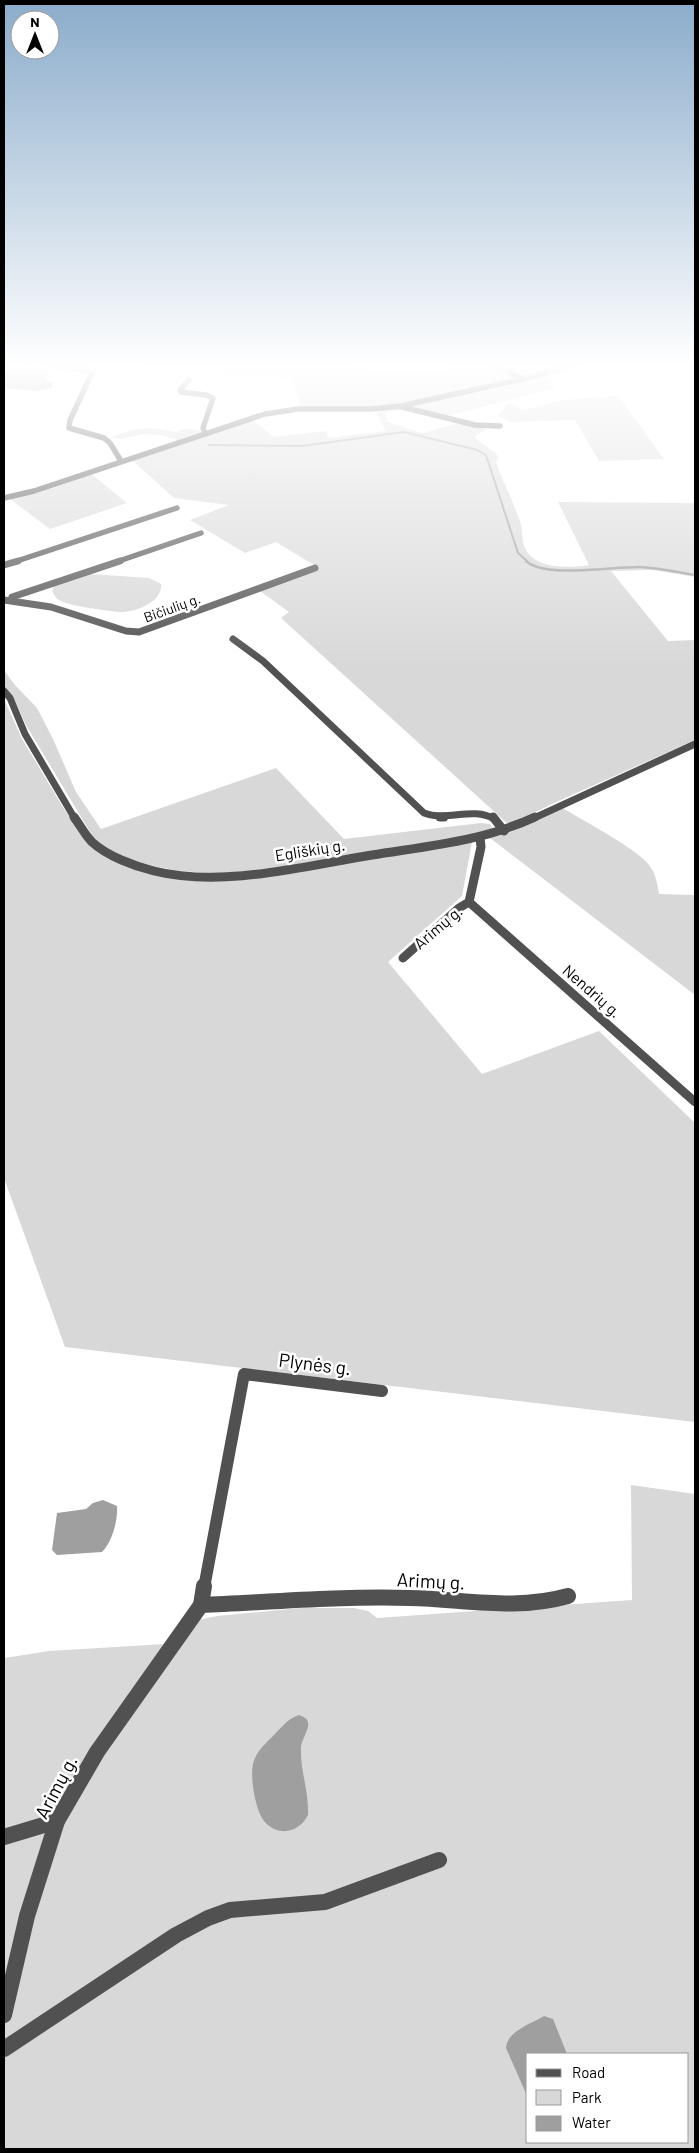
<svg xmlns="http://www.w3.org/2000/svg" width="699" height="2153" viewBox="0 0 699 2153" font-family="Barlow,sans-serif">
	<rect width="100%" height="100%" fill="#fff"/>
	<g fill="#d8d8d8" fill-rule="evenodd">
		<path d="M126 364H349L347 365 382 372 451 371 450 364 564 365 419 401 372 407 301 408 292 378 222 373C202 359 193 372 173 371 158 370 142 366 126 364Z"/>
		<path d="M546 374 555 388 443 417 411 409 384 412 388 422 422 433 460 423 487 429 475 436 476 439 497 454 498 458 496 463C504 483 513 502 520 521 523 530 521 540 525 548 535 570 570 568 589 565L558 502 695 503V577L653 570 611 571 668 641 695 640V740L554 803 509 825 281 618 289 612 260 591 319 568 276 542 245 553 190 520 229 505 174 498 132 460 251 419 274 437 325 431 329 438 386 431 375 410Z"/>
		<path d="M618 396 664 459 599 461 575 420 510 422 498 416 509 403 523 410 564 400Z"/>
		<path d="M150 428 177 432C183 428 194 429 201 432L177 440 162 435 144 434 121 439 111 437 132 430Z"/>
		<path d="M90 473 127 503 50 529 10 499Z"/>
		<path d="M91 574 149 578 161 584C163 602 136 612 120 612 108 611 68 606 59 600 55 598 54 594 52 591L54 586Z"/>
		<path d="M4 670 14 684 37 708 53 739 76 792 101 829 276 768 344 839 481 823 490 824 493 830 481 834C435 841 388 849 342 857 276 867 216 882 150 865 129 860 109 852 93 837L26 725 15 701 4 687Z"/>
		<path d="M4 699 22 739 64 809 87 842 96 851 205 880 472 842 462 896 388 962 482 1074 599 1031 695 1123V1422L65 1347 4 1178Z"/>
		<path d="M561 807C580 819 638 849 649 865 656 874 657 883 659 894L695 895V995L490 838 511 832Z"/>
		<path d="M631 1485 695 1494V2149H4V1658L49 1651 182 1643 198 1620 217 1616 301 1608H354L368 1611 377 1618 632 1600ZM528 2054H688V2142H528Z"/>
	</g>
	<g fill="#9f9f9f">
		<path d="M28 367 48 370 50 372 44 378 52 384V388L36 391 4 388V374L14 369Z"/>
		<path d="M103 1500 117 1506C118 1521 112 1542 102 1552L57 1555 52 1550 57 1513 86 1509 93 1503Z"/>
		<path d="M299 1715C318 1721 302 1735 301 1747 300 1770 309 1792 308 1815 300 1832 278 1838 264 1821 255 1810 248 1771 255 1758 259 1749 266 1743 272 1737 281 1728 287 1719 299 1715Z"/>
		<path d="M544 2016 553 2019 567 2054H528V2098L506 2048C507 2031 531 2024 544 2016Z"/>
	</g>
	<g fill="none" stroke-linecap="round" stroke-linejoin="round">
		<path stroke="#9f9f9f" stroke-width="2" d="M209 445 302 446 404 432 477 450 486 455 518 553 528 562"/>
		<path stroke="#9f9f9f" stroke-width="2.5" d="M526 561C546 579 614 566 641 567 659 568 677 572 695 575"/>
		<g stroke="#515151" stroke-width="5.5">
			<path d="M44 364 85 370 92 373 70 420 69 428 104 438 110 443 121 461"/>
			<path d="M493 364 522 379"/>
			<path d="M189 380 180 390 181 392 206 395 213 398 203 428 205 434"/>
			<path d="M402 407 475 425 500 426"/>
			<path d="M4 498 34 491 265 414 298 409H370L401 406 522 379 577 364"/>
			<path d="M14 562 177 508"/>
			<path d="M116 562 201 533"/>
		</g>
		<g stroke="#515151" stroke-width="7">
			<path d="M4 565 18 561"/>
			<path d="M12 597 120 561"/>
			<path d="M4 600 51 607 126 631 139 632 315 568"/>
			<path d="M233 639 263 661 424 813C447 822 473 806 494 819"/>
			<path d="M4 691 10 698 25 734 75 819"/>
			<path d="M532 819 695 744"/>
		</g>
		<g stroke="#515151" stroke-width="9">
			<path d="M74 817C80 825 85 835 92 842 107 856 134 866 154 871 223 888 304 866 372 855 427 846 484 841 535 817"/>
			<path d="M440 817H444"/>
			<path d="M493 817 504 831"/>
			<path d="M469 902 695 1102"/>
			<path d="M403 958 459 908 469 902 481 847 480 837"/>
		</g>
		<path stroke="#515151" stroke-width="12" d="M204 1588 244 1374 382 1391"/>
		<g stroke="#515151" stroke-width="16">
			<path d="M201 1605C270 1602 340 1596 410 1598 464 1599 515 1611 568 1596"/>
			<path d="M4 1837 57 1821"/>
			<path d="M4 2015 27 1916 57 1821 97 1752 201 1605 204 1586"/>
			<path d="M4 2049 176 1935 208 1918 230 1910 325 1902 439 1860"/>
		</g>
	</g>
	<linearGradient id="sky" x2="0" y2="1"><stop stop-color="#8baccb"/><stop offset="0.55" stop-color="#fff"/><stop offset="1" stop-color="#fff" stop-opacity="0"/></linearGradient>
	<rect width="699" height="665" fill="url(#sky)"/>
	<g text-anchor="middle" stroke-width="5" stroke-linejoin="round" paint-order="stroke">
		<g font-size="14" fill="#000" stroke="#fff">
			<text transform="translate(172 608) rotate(-20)" y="5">Bičiulių g.</text>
		</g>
		<g font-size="16" fill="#000" stroke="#fff">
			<text transform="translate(310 850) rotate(-9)" y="6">Egliškių g.</text>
			<text transform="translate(438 927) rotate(-40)" y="6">Arimų g.</text>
			<text transform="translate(592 991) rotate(41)" y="6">Nendrių g.</text>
		</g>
		<g font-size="19" fill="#000" stroke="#fff">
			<text transform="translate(315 1364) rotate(7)" y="7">Plynės g.</text>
			<text transform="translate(431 1581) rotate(3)" y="7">Arimų g.</text>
			<text transform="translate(56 1787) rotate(-62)" y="7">Arimų g.</text>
		</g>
	</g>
	<rect width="699" height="2153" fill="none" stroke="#000000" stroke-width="10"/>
	<rect x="526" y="2053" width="162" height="90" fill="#ffffff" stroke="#999999"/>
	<rect x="536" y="2069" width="25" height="8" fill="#515151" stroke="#999999"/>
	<text x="572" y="2078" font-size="15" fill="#000000">Road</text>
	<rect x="536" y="2090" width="25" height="15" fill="#d8d8d8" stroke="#999999"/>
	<text x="572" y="2103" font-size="15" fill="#000000">Park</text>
	<rect x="536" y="2116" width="25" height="15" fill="#9f9f9f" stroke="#999999"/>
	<text x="572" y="2128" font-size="15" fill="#000000">Water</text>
	<g transform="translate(35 35)"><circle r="24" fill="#ffffff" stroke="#999999"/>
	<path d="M0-4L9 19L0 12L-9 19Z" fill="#000000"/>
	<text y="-8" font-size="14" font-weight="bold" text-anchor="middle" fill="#000000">N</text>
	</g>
</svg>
